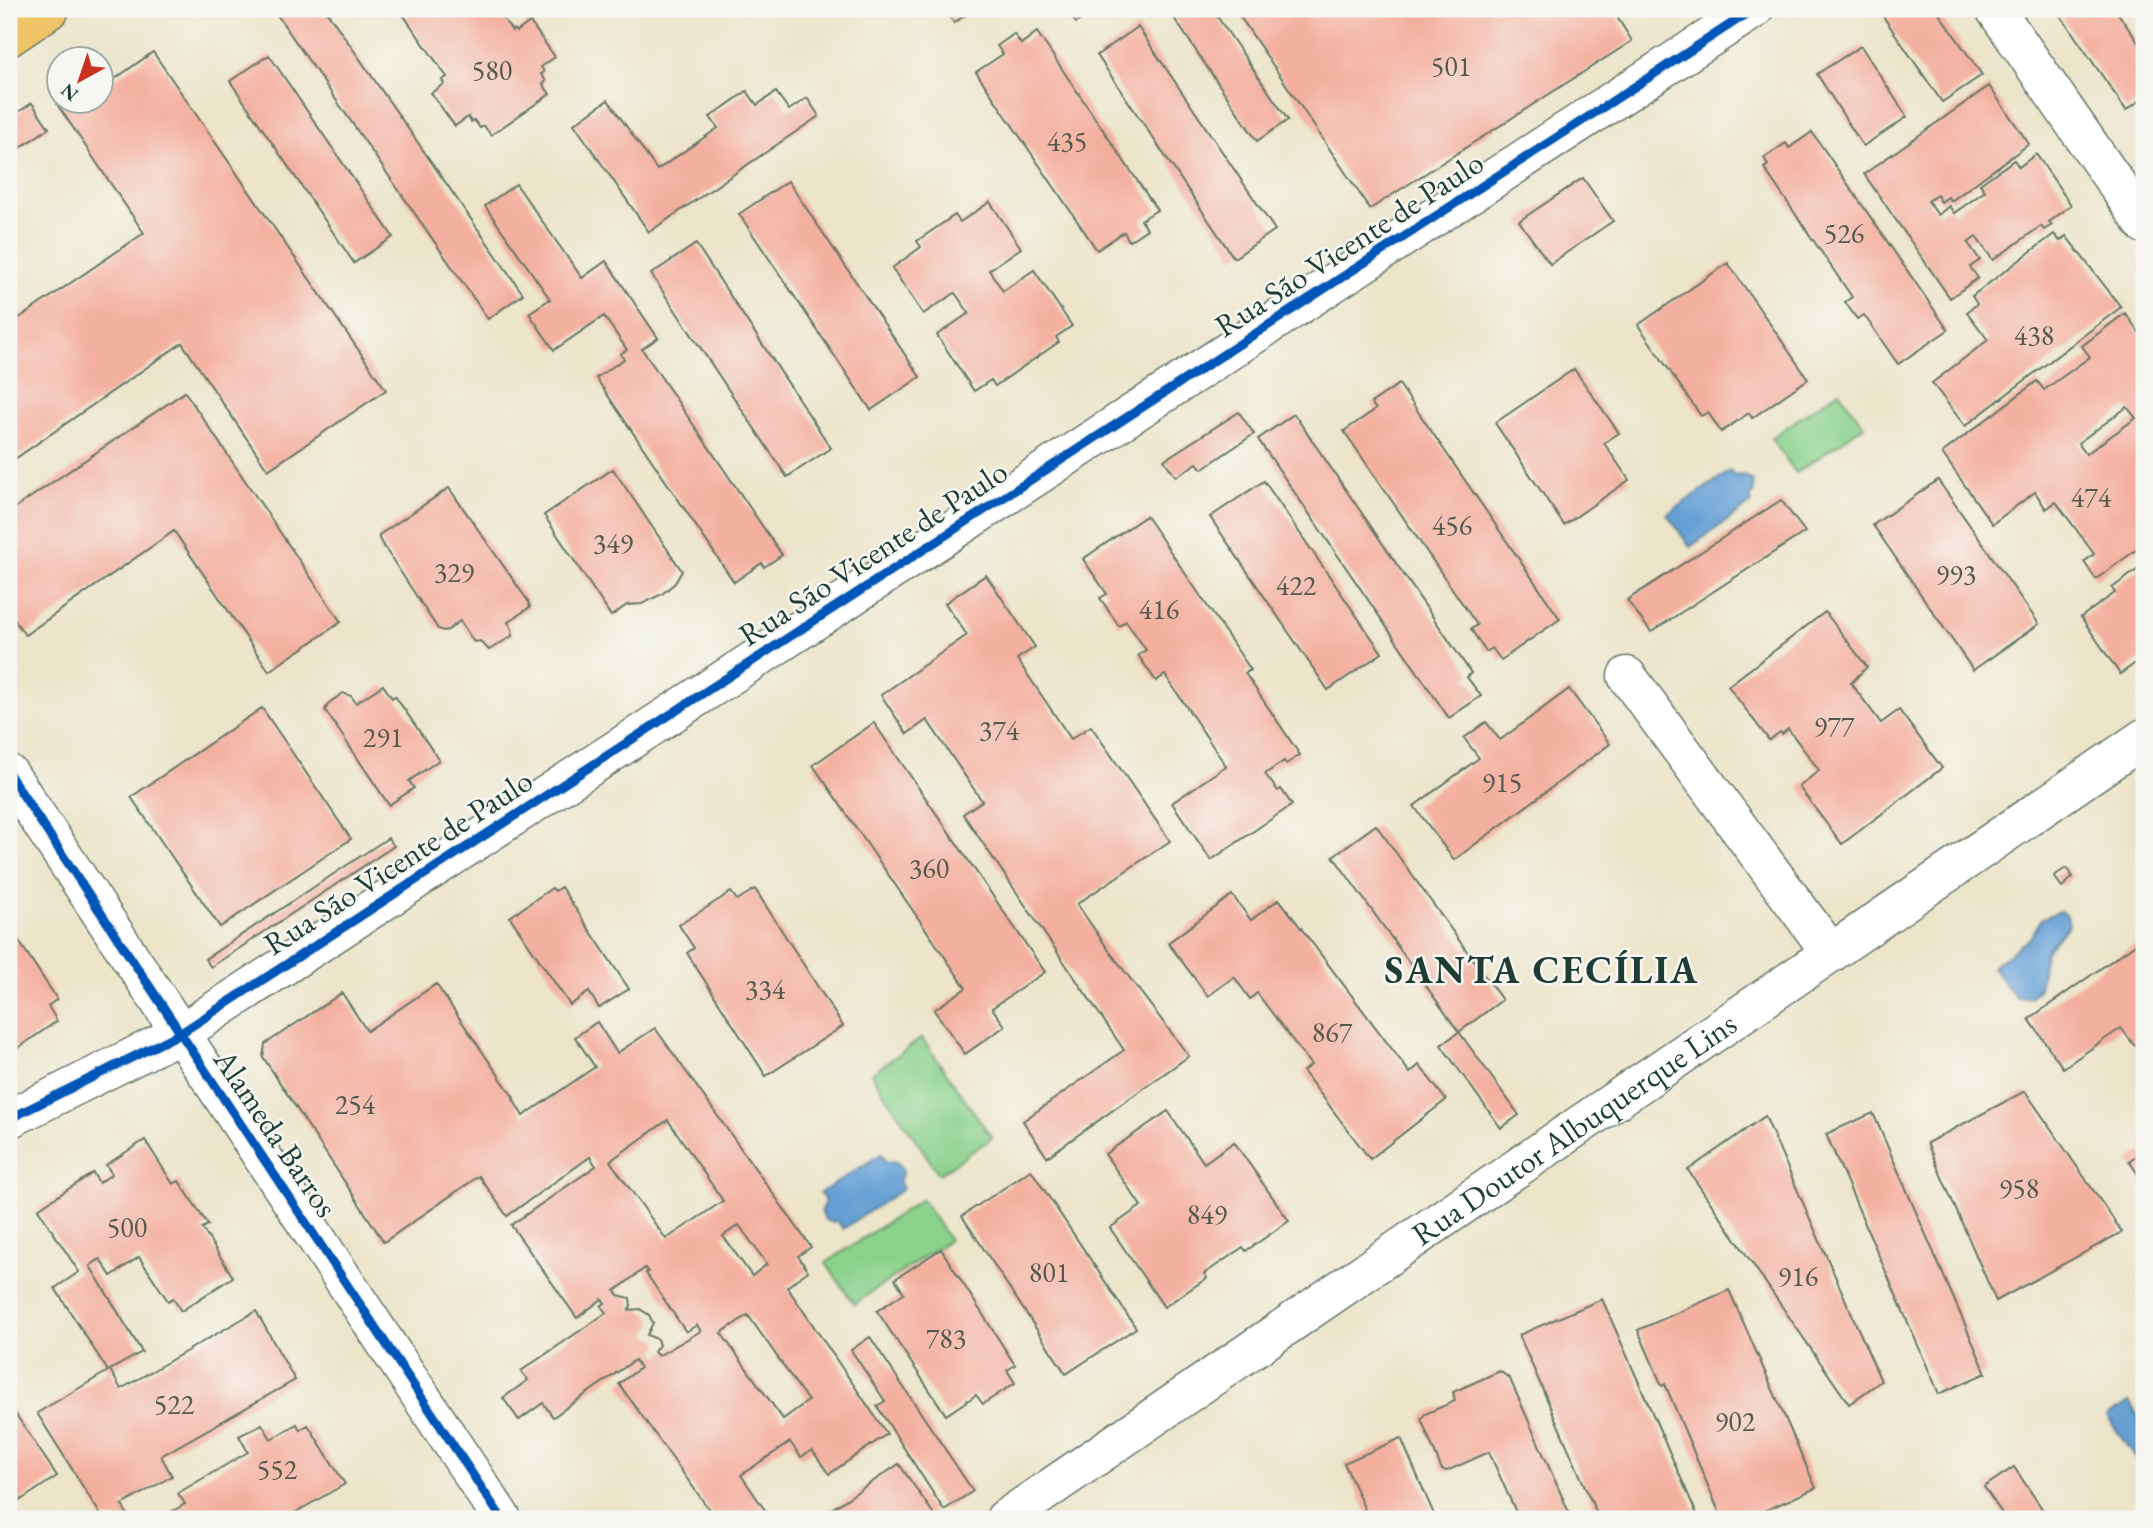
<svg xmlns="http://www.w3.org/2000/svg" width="2153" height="1528" viewBox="0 0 2153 1528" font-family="'EB Garamond',serif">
	<rect width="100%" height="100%" fill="#f6f6f2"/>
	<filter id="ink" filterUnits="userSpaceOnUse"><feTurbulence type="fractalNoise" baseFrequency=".0143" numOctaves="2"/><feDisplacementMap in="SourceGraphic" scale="14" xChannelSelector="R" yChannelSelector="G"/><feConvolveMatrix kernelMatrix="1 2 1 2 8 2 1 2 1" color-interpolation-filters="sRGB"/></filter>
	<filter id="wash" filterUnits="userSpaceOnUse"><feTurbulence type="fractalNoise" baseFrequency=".00686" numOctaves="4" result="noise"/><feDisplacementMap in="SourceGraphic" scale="28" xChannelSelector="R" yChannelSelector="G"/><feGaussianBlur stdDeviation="1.57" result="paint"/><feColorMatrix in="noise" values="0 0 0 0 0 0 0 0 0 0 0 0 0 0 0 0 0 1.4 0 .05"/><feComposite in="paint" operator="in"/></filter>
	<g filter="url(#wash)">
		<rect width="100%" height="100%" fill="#ece5ca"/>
		<g fill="#8ad18b" stroke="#548760" stroke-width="2">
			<path d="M1839 391 1864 426 1796 473 1771 438Z"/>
			<path d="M922 1038 992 1138 939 1174 871 1074Z"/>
			<path d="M922 1199 949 1240 854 1304 826 1263Z"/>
		</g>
		<g fill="#66a0d5" stroke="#426e84" stroke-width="2">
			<path d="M1730 471 1734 476 1744 475 1753 481 1754 491 1749 498 1752 503 1690 547 1667 514Z"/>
			<path d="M2060 911 2067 916 2069 925 2045 952 2039 989 2030 997 2016 998 1992 967 2030 938 2042 918Z"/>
			<path d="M881 1154 887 1162 895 1161 901 1166 903 1172 899 1181 903 1189 843 1229 837 1221 832 1222 825 1220 821 1211 825 1201 820 1193Z"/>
			<path d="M2129 1402 2144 1425V1461L2139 1464 2107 1416Z"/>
		</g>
		<g id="blocks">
			<g fill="#f4b09f" fill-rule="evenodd">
				<path d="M273 9H325L523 294 488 319Z"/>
				<path d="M399 9H496L512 31 514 29 516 32 530 22 555 57 541 67 544 72 541 74 546 81 543 84 550 94 491 135 484 126 480 128 474 120 471 122 468 117 455 126 431 93 444 84 442 80 447 77Z"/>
				<path d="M944 9H974L954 23Z"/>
				<path d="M1066 9H1097L1076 23Z"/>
				<path d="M1168 9H1212L1288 120 1257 141Z"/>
				<path d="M1235 9H1612L1632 41 1370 209Z"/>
				<path d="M1878 9H1936L1982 75 1942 102Z"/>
				<path d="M2056 9H2115L2144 51V98L2126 110Z"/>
				<path d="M1138 27 1275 230 1234 258 1097 55Z"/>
				<path d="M1037 32 1157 210 1141 220 1147 229 1129 241 1124 232 1097 250 976 72 1003 54 997 46 1014 34 1021 44Z"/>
				<path d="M1861 46 1907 117 1863 146 1817 74Z"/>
				<path d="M153 52 386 390 268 470 182 343 9 463V325L144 233 57 104 60 102H102V88Z"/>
				<path d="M269 55 393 237 354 263 230 81Z"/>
				<path d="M1989 86 2029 144 1951 201 1948 197 1941 202 1937 195 1928 201 1938 215 1949 206 1954 213 1985 191 1980 184 2014 160 2019 167 2036 154 2071 205 2049 222 2052 225 2044 230 2041 226 1993 260 1976 237 1968 243 1980 260 1970 267 1978 278 1950 298 1864 174Z"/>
				<path d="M747 91 757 105 776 92 789 110 807 98 819 116 649 232 574 124 608 100 657 170 718 128 710 117Z"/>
				<path d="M32 103 49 128 11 154 9 151V118Z"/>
				<path d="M1812 132 1948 330 1898 364 1864 315 1857 319 1845 302 1852 297 1764 168 1768 165 1764 158 1786 143 1789 148Z"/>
				<path d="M1583 178 1613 221 1550 264 1519 221Z"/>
				<path d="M788 181 920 377 871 410 739 214Z"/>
				<path d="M516 184 582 278 606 261 658 338 642 349 782 555 764 567 762 563 734 582 596 378 624 359 620 354 627 350 604 316 554 350 529 313 550 299 485 206Z"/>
				<path d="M990 202 1021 248 989 270 1003 291 1034 270 1072 326 1056 337 1059 342 995 386 991 380 974 391 937 335 969 313 955 293 923 314 892 268 921 247 917 241 955 215 960 222Z"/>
				<path d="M2054 234 2060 241 2066 236 2121 307 1965 426 1932 383 1988 340 1967 312 1977 304 1972 296Z"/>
				<path d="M696 244 831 448 787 477 651 274Z"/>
				<path d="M1728 263 1808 379 1752 418 1749 413 1721 432 1708 412 1701 416 1638 325Z"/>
				<path d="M2125 313 2144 339V504L2137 509 2144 520V544L2096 579 2084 562 2094 554 2056 502 2046 509 2035 492 1992 524 1942 453 2037 381 2044 390 2090 357 2082 346ZM2127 407 2136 418 2086 454 2078 443Z"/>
				<path d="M1574 369 1619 433 1604 443 1629 480 1564 525 1495 423Z"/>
				<path d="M1399 384 1560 619 1501 660 1492 648 1486 652 1471 629 1477 625 1344 431 1376 409 1371 403Z"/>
				<path d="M185 392 341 622 269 671 174 531 25 635 9 612V512Z"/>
				<path d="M1239 412 1254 434 1202 469 1197 463 1176 477 1164 460Z"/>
				<path d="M1294 414 1471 673 1467 677 1481 696 1449 718 1258 439Z"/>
				<path d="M613 469 682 571 675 583 662 594 642 604 627 605 611 616 544 515Z"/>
				<path d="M1938 480 2039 624 1973 670 1873 525Z"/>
				<path d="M1264 481 1382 653 1328 690 1210 517Z"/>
				<path d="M449 488 528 601 530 607 508 622 512 629V636L489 650 480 641 474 642 460 621 448 630 444 631 438 629 379 539V535Z"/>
				<path d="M1781 500 1805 532 1651 632 1627 600Z"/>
				<path d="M1146 516 1251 670 1245 673 1300 755 1286 764 1284 761 1265 774 1278 791 1281 789 1292 805 1211 860 1172 803 1226 766 1165 675 1156 681 1138 655 1146 650 1126 621 1119 626 1100 598 1107 594 1083 559Z"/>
				<path d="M2144 565V657L2120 674 2081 617 2115 593 2112 588Z"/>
				<path d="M986 575 1035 647 1017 659 1071 739 1091 726 1170 841 1077 904 1110 952 1189 1056 1047 1157 1023 1121 1124 1050 963 814 982 801 927 720 907 734 881 695 967 635 945 603Z"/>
				<path d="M1825 612 1867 667 1851 683 1881 723 1899 710 1942 768 1842 844 1799 787 1819 770 1788 729 1782 734 1780 732 1769 740 1728 686Z"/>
				<path d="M383 685 392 698 395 696 439 760 409 781 414 788 389 805 325 710 329 703 343 693 351 696 356 703Z"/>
				<path d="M1569 689 1610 744 1454 860 1414 806 1479 758 1464 738 1486 722 1500 740Z"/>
				<path d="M262 708 351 839 220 927 131 797Z"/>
				<path d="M874 723 1045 972 992 1008 1005 1026 965 1054 934 1010 966 988 813 765Z"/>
				<path d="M1376 825 1502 1000 1459 1032 1333 856Z"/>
				<path d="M388 838 394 846 211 967 205 959Z"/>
				<path d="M2066 868 2073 877 2062 887 2054 876Z"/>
				<path d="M561 887 629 989 599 1008 589 992 570 1005 510 917 552 888 555 891Z"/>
				<path d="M755 889 843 1026 766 1076 687 953 694 948 679 925 731 892 737 900Z"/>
				<path d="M1232 895 1251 920 1279 899 1410 1073 1419 1065 1446 1100 1370 1159 1303 1071 1311 1065 1257 993 1250 999 1234 977 1208 996 1168 943Z"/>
				<path d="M13 932 57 999 48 1006 57 1021 9 1054V935Z"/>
				<path d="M2144 938V1044L2141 1046 2134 1045 2121 1028 2063 1068 2029 1019Z"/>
				<path d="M436 984 514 1098 513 1099 523 1116 595 1067 575 1037 597 1022 617 1053 655 1028 811 1247 798 1256 808 1271 787 1287 887 1434 829 1474 812 1450 801 1457 790 1442 741 1475 771 1519H716L619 1384 640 1368 635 1360 553 1417 543 1403 519 1420 503 1398 528 1380 521 1371 606 1313 601 1306 605 1303 602 1299 577 1318 511 1225 596 1166 590 1157 507 1216 479 1176 384 1242 263 1057 265 1044 342 993 367 1031ZM668 1120 723 1201 666 1239 610 1161ZM739 1225 767 1264 752 1276 723 1236ZM645 1268 648 1272 646 1273 686 1332 697 1325 701 1331 658 1356 654 1352 659 1345 657 1339 647 1335 653 1323 649 1315 640 1309 629 1310 631 1306 630 1298 618 1295 615 1291ZM748 1315 808 1401 783 1419 721 1333Z"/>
				<path d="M1459 1032 1519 1115 1501 1128 1441 1045Z"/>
				<path d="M2025 1091 2122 1232 1996 1301 1927 1143Z"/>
				<path d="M1168 1111 1204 1163 1234 1142 1289 1221 1246 1251 1243 1247 1204 1274 1207 1278 1164 1307 1110 1228 1141 1206 1105 1154Z"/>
				<path d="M1873 1113 1986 1373 1939 1394 1826 1134Z"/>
				<path d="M1765 1116 1881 1381 1849 1404 1688 1170Z"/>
				<path d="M145 1140 173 1184 179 1181 208 1225 202 1228 233 1277 181 1311 173 1298 168 1301 139 1257 111 1276 100 1259 90 1266 142 1352 110 1370 121 1389 256 1311 295 1380 161 1456 172 1476 122 1505 130 1519H98L102 1517 37 1413 108 1371 55 1288 79 1272 38 1209 93 1173 99 1183 112 1174 106 1165Z"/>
				<path d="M2144 1150V1183L2129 1161Z"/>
				<path d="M1031 1170 1136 1328 1066 1374 962 1216Z"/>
				<path d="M941 1249 1015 1365 1007 1370 1015 1383 983 1404 976 1395 946 1415 877 1311 904 1293 895 1279Z"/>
				<path d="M1729 1290 1816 1488 1746 1519H1722L1665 1384 1662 1386 1638 1330Z"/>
				<path d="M1602 1299 1699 1519H1599L1519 1335Z"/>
				<path d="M870 1337 973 1491 944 1510 877 1406 885 1401 851 1350Z"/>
				<path d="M1500 1371 1510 1379 1572 1519H1519L1489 1452 1447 1471 1442 1470 1421 1419 1425 1414 1455 1401 1453 1392Z"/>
				<path d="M9 1404 57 1476 9 1508Z"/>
				<path d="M262 1424 271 1439 297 1424 300 1430 308 1425 345 1484 284 1519H168L166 1515 185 1504 178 1493 248 1452 239 1436Z"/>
				<path d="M1401 1438 1436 1519H1369L1344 1463Z"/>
				<path d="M899 1464 935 1516 930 1519H817Z"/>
				<path d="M2014 1467 2049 1519H2006L1984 1487Z"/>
			</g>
		</g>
	</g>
	<g filter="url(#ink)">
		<use href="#blocks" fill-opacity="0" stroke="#677868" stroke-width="2"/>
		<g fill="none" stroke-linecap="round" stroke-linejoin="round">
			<defs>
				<g id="minor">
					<path d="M1995 9 2144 224"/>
					<path d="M1627 676 1831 953"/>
					<path d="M9 774 502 1519"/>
					<path d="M9 1119 181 1033 1754 9"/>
					<path id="s1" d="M1005 1519 2144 738"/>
				</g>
				<path id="major" d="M9 37 50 9"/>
			</defs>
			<use href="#minor" stroke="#677868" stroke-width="41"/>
			<use href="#major" stroke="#677868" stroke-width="41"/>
			<use href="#minor" stroke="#fff" stroke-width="38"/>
			<use href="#major" stroke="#efc469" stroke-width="38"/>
			<defs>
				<g id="cycleway">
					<path d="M9 774 502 1519"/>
					<path d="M9 1119 181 1033 1754 9"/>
				</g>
			</defs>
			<use href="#cycleway" stroke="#f6f6f2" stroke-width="13"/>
			<use href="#cycleway" stroke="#0057b8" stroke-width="9"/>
		</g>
	</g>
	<g text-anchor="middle" stroke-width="5" stroke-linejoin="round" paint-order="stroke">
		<g font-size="28" fill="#545a4f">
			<text x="1451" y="76">501</text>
			<text x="492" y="80">580</text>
			<text x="1067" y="151">435</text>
			<text x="1844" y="243">526</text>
			<text x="2034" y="345">438</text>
			<text x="2091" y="507">474</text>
			<text x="1452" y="535">456</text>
			<text x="613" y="553">349</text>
			<text x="454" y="582">329</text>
			<text x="1956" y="584">993</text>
			<text x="1296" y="595">422</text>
			<text x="1159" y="619">416</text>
			<text x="1834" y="736">977</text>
			<text x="999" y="740">374</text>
			<text x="383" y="747">291</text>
			<text x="1502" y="792">915</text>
			<text x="929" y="878">360</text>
			<text x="765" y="999">334</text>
			<text x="1332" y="1042">867</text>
			<text x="355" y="1114">254</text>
			<text x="2019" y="1198">958</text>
			<text x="1207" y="1224">849</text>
			<text x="127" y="1237">500</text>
			<text x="1049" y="1282">801</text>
			<text x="1798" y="1286">916</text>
			<text x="946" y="1348">783</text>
			<text x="174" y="1414">522</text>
			<text x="1735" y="1431">902</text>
			<text x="277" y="1479">552</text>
		</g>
		<g font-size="32" fill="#1f3d34" stroke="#f6f6f2">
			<text transform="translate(1349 244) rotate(-33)" y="11">Rua São Vicente de Paulo</text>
			<text transform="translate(873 553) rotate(-33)" y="11">Rua São Vicente de Paulo</text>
			<text transform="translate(398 862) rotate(-33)" y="11">Rua São Vicente de Paulo</text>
			<text dy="11" stroke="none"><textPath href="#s1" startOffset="690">Rua Doutor Albuquerque Lins</textPath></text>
			<text transform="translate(276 1133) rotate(56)" y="11">Alameda Barros</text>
		</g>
		<g font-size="38" font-weight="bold" letter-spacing="2" fill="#1f3d34" stroke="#f6f6f2">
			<text x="1542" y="983">SANTA CECÍLIA</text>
		</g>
	</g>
	<rect width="2153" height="1528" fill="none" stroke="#f6f6f2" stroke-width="35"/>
	<g transform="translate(80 80) rotate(220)"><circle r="33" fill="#f6f6f2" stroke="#a0aca6" stroke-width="2"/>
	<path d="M0-5L12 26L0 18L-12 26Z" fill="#c8321e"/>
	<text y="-10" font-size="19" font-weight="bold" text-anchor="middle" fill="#1f3d34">N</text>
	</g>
</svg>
